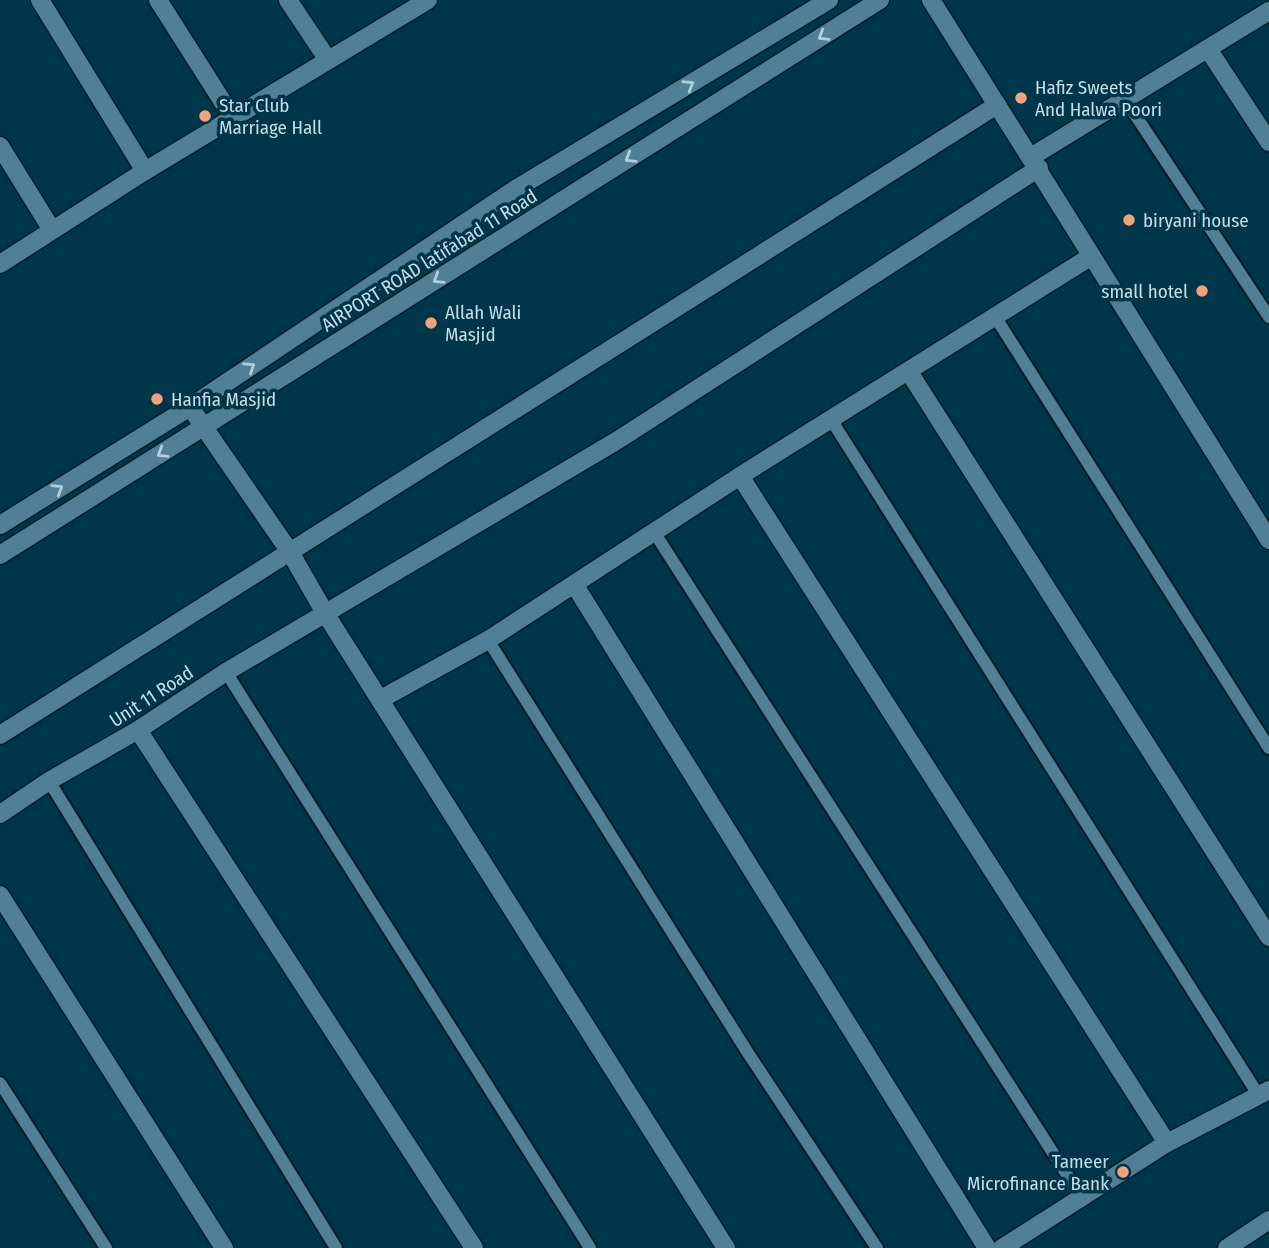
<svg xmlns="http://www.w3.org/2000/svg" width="1269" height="1248" viewBox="0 0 1269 1248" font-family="'Fira Sans Condensed',sans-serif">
	<rect width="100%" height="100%" fill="#003649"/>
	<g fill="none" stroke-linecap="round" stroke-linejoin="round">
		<defs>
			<g id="service">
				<path d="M1124 98 1269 317"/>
				<path d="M996 318 1269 748"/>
				<path d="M832 421 1259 1096"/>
				<path d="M654 532 1082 1198"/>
				<path d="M488 640 748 1053 877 1248"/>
				<path d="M226 672 590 1248"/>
				<path d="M49 781 336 1248"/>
				<path d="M0 1083 106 1248"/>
			</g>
			<g id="minor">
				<path d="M40 0 145 171"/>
				<path d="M158 0 233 118"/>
				<path d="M288 0 328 60"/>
				<path d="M1208 49 1269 142"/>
				<path d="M0 146 52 230"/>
				<path d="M1031 157 1269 11"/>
				<path d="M0 264 145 171 428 0"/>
				<path d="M909 372 1269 937"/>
				<path d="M740 476 1167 1143"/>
				<path d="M574 584 987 1248"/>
				<path d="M381 699 488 640 740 476 1090 257"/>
				<path d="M138 730 474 1248"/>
				<path d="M0 735 997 105"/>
				<path d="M0 814 49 781 138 730 226 672 618 440 1039 168"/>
				<path d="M0 895 224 1248"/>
				<path d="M1227 1248 1269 1220"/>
			</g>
			<g id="tertiary">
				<path d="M931 0C1045 179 1156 361 1269 540"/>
				<path d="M190 407 290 552 325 613 726 1248"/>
				<path d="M0 525 190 407 514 190 829 0"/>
				<path d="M0 555 880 0"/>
				<path d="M1002 1248 1167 1143 1269 1090"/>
			</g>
		</defs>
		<use href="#service" stroke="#031c26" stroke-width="16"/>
		<use href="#minor" stroke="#031c26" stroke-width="21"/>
		<use href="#tertiary" stroke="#031c26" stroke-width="21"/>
		<use href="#service" stroke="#4f8095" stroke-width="12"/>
		<use href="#minor" stroke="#4f8095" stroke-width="18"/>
		<use href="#tertiary" stroke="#4f8095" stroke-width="18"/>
	</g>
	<defs><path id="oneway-chevron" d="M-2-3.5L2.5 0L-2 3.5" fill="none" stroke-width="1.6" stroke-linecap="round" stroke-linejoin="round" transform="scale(1.75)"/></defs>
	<g stroke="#b2cedb">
		<use href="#oneway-chevron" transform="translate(823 36) rotate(148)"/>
		<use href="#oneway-chevron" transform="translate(689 85) rotate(-31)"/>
		<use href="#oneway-chevron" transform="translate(630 158) rotate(148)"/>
		<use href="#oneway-chevron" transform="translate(438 279) rotate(148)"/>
		<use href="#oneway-chevron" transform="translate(250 367) rotate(-34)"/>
		<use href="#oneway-chevron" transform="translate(162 453) rotate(148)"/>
		<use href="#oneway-chevron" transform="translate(58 489) rotate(-32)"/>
	</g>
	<g fill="#f0a27a" stroke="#003649" stroke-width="2.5">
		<circle cx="1021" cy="98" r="7"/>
		<circle cx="205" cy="116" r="7"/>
		<circle cx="1129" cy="220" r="7"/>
		<circle cx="1202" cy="291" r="7"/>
		<circle cx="431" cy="323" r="7"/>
		<circle cx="157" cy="399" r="7"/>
		<circle cx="1123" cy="1172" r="7"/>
	</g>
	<g text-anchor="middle" stroke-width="7" stroke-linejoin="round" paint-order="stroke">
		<g font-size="19" fill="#c3dce7" stroke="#003649" text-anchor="start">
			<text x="1035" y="94">Hafiz Sweets<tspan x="1035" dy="22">And Halwa Poori</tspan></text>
			<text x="219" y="112">Star Club<tspan x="219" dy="22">Marriage Hall</tspan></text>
			<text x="1143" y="227">biryani house</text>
			<text x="1188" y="298" text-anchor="end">small hotel</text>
			<text x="445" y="319">Allah Wali<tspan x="445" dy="22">Masjid</tspan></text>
			<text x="171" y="406">Hanfia Masjid</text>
			<text x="1109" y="1168" text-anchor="end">Tameer<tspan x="1109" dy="22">Microfinance Bank</tspan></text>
		</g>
		<g font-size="19" fill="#c3dce7" stroke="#003649">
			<text transform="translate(429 260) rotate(-32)" y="7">AIRPORT ROAD latifabad 11 Road</text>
			<text transform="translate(151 696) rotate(-33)" y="7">Unit 11 Road</text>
		</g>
	</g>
</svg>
